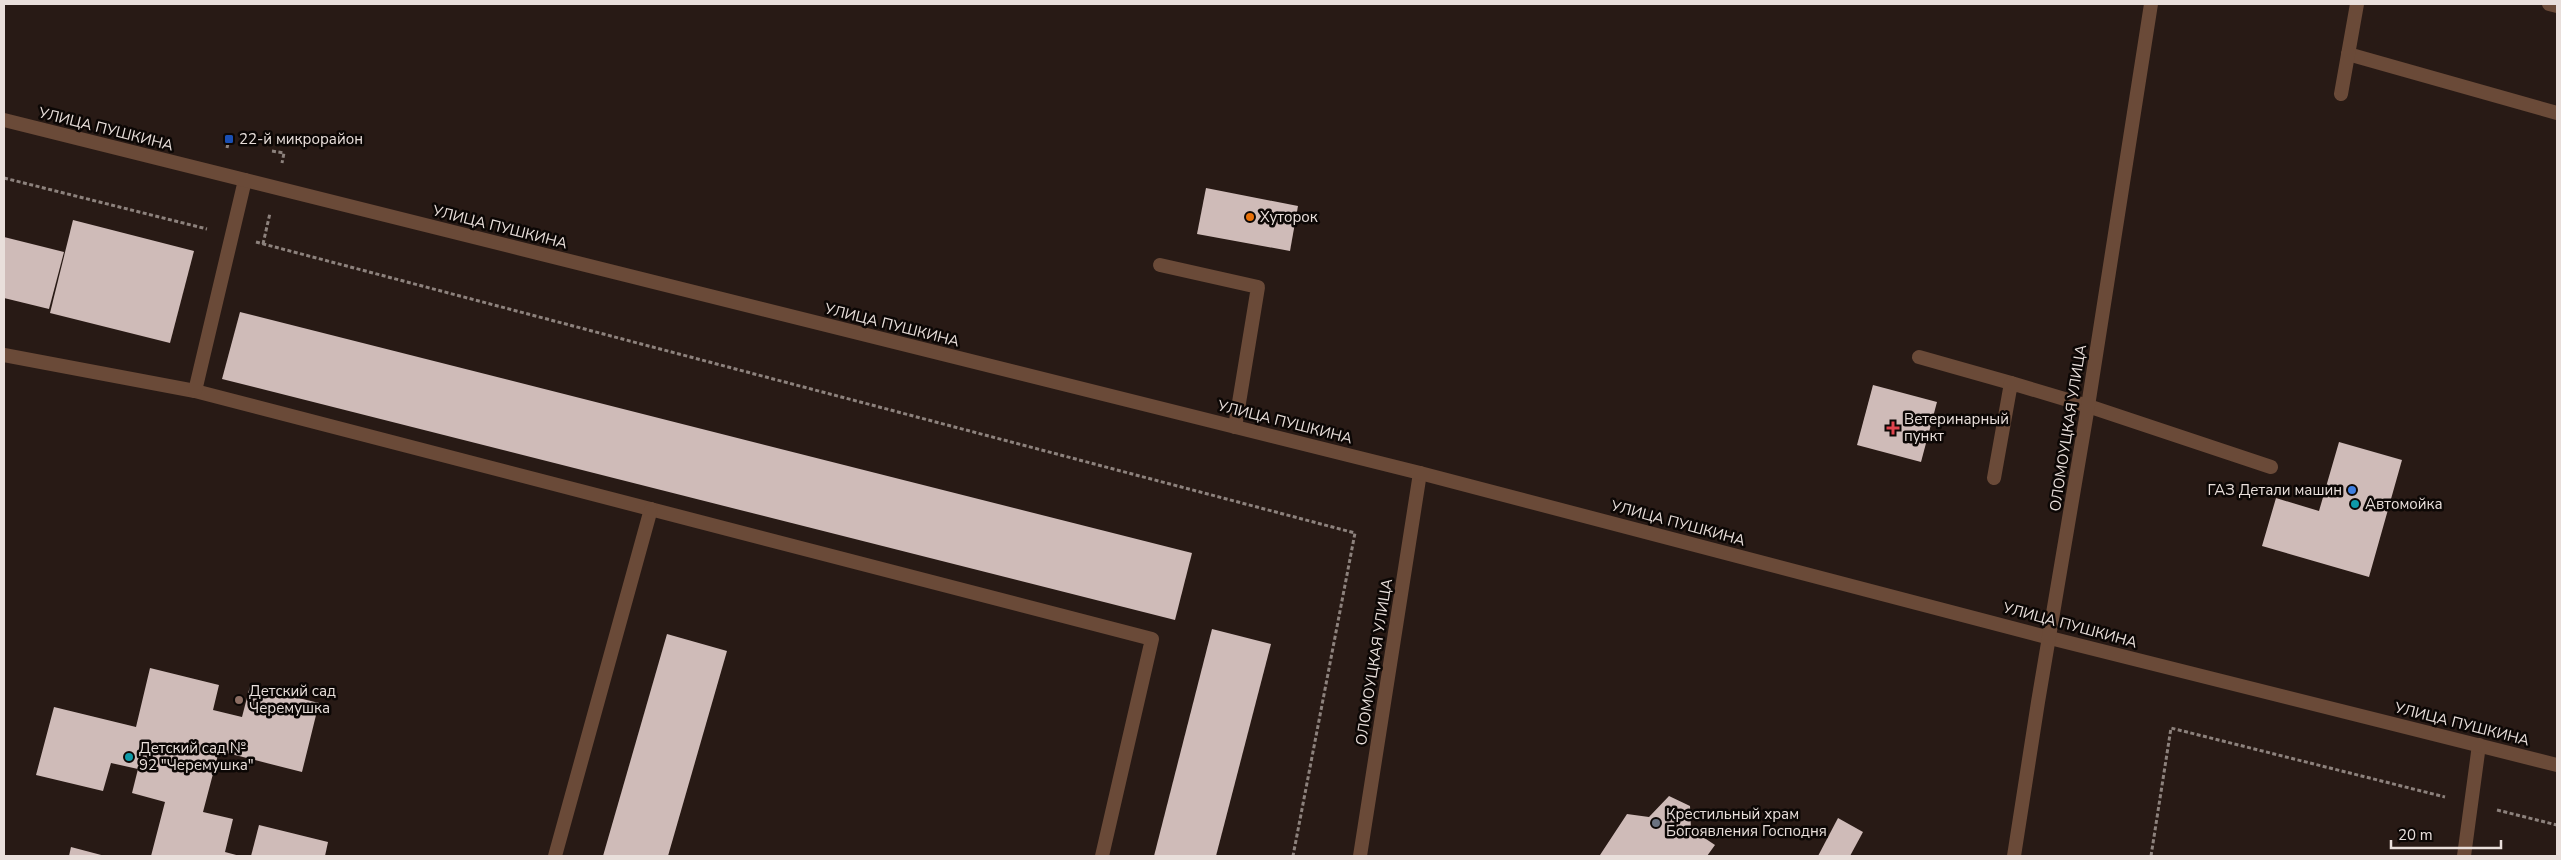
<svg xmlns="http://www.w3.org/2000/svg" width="2561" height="860" viewBox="0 0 2561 860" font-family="'Nunito Sans',sans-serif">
	<rect width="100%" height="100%" fill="#281a15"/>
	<g fill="#cfbbb8">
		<path d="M1206 188 1298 206 1290 251 1197 234Z"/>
		<path d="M73 220 194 251 170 343 50 313Z"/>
		<path d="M4 237 64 252 49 309 4 298Z"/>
		<path d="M240 312 1192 553 1175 620 222 379Z"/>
		<path d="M1873 385 1937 402 1921 462 1857 445Z"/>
		<path d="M2339 442 2402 460 2369 577 2262 546 2276 498 2319 511Z"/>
		<path d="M1212 629 1271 644 1216 856H1154Z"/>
		<path d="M667 634 727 651 668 856H603Z"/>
		<path d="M150 668 219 685 213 710 242 717 250 686 319 703 302 772 219 751 203 812 233 819 225 852 240 856H151L165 802 132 793 138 769 111 763 103 791 36 775 54 707 136 727Z"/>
		<path d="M1669 796 1690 806 1691 829 1715 845 1707 856 1600 855 1627 814 1649 817Z"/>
		<path d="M1838 818 1863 832 1850 856H1818Z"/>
		<path d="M259 825 328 842 325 856H251Z"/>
		<path d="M71 847 105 856H69Z"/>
	</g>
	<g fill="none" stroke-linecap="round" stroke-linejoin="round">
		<g stroke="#8d827d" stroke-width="3" stroke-dasharray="4 2.5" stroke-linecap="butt">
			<path d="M227 148 229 139"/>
			<path d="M272 151 284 153 282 163"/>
			<path d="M4 178 207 229"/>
			<path d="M256 242 1355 533 1293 856"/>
			<path d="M263 244 270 213"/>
			<path d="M2497 810 2557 825"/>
			<path d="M2151 856 2171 728 2445 797"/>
		</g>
		<g stroke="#6a4a38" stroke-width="14">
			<path d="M2549 4 2557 6"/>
			<path d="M2348 54 2557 113"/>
			<path d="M2341 94 2357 4"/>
			<path d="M1160 265 1258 287 1235 427"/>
			<path d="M4 355 195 391 1152 639 1102 856"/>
			<path d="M1919 357 2011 383"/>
			<path d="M195 391 245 180"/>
			<path d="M1994 478 2011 383 2088 406 2271 467"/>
			<path d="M555 856 651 509"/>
			<path d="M2464 856 2479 745"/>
		</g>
		<path stroke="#6a4a38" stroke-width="14" d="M1360 856 1420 473"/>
		<g stroke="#6a4a38" stroke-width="14">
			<path d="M4 120 1420 473 2050 638 2557 765"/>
			<path d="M2014 856 2038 702 2088 406 2151 4"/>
		</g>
	</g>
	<rect fill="#1a4fb4" stroke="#0c0705" stroke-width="2" x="224" y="134" width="10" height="10" rx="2.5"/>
	<circle fill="#e8710a" stroke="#0c0705" stroke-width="2" cx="1250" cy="217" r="5"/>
	<path fill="#e0444e" stroke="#0c0705" stroke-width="2" d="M1890.5 420.5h5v5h5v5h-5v5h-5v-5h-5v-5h5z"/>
	<circle fill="#3f7fe0" stroke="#0c0705" stroke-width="2" cx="2352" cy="490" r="5"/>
	<g fill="#0f9aa8" stroke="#0c0705" stroke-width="2">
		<circle cx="2355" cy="504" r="5"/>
		<circle cx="129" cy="757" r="5"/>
	</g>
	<circle fill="#8d6e63" stroke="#0c0705" stroke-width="2" cx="239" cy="700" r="5"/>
	<circle fill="#6b7280" stroke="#0c0705" stroke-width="2" cx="1656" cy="823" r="5"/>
	<g text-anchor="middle" stroke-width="5" stroke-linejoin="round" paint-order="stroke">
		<g font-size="15" fill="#e9dfdb" stroke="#0c0705">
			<text transform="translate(106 129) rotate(14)" y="5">УЛИЦА ПУШКИНА</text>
			<text transform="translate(500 227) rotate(14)" y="5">УЛИЦА ПУШКИНА</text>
			<text transform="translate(892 325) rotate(14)" y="5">УЛИЦА ПУШКИНА</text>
			<text transform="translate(1285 422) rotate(14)" y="5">УЛИЦА ПУШКИНА</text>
			<text transform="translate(2068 428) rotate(-81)" y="5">ОЛОМОУЦКАЯ УЛИЦА</text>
			<text transform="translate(1678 523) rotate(15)" y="5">УЛИЦА ПУШКИНА</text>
			<text transform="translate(2070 625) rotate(15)" y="5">УЛИЦА ПУШКИНА</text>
			<text transform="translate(1374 662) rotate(-81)" y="5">ОЛОМОУЦКАЯ УЛИЦА</text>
			<text transform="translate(2462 724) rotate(14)" y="5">УЛИЦА ПУШКИНА</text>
		</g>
		<g font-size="15" fill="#e9dfdb" stroke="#0c0705" text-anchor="start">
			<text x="239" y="144">22-й микрорайон</text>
			<text x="1260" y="222">Хуторок</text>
			<text x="1904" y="424">Ветеринарный<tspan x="1904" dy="17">пункт</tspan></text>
			<text x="2342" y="495" text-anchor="end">ГАЗ Детали машин</text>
			<text x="2365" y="509">Автомойка</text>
			<text x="249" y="696">Детский сад<tspan x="249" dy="17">Черемушка</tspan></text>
			<text x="139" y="753">Детский сад №<tspan x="139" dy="17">92 "Черемушка"</tspan></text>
			<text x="1666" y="819">Крестильный храм<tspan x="1666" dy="17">Богоявления Господня</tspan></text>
		</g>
	</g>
	<rect width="2561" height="860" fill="none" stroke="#e9dfdb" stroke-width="10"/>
	<path d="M2391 840v8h110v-8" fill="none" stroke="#e9dfdb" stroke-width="2.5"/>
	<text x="2398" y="840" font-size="15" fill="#e9dfdb" stroke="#0c0705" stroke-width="4" paint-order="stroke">20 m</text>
</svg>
